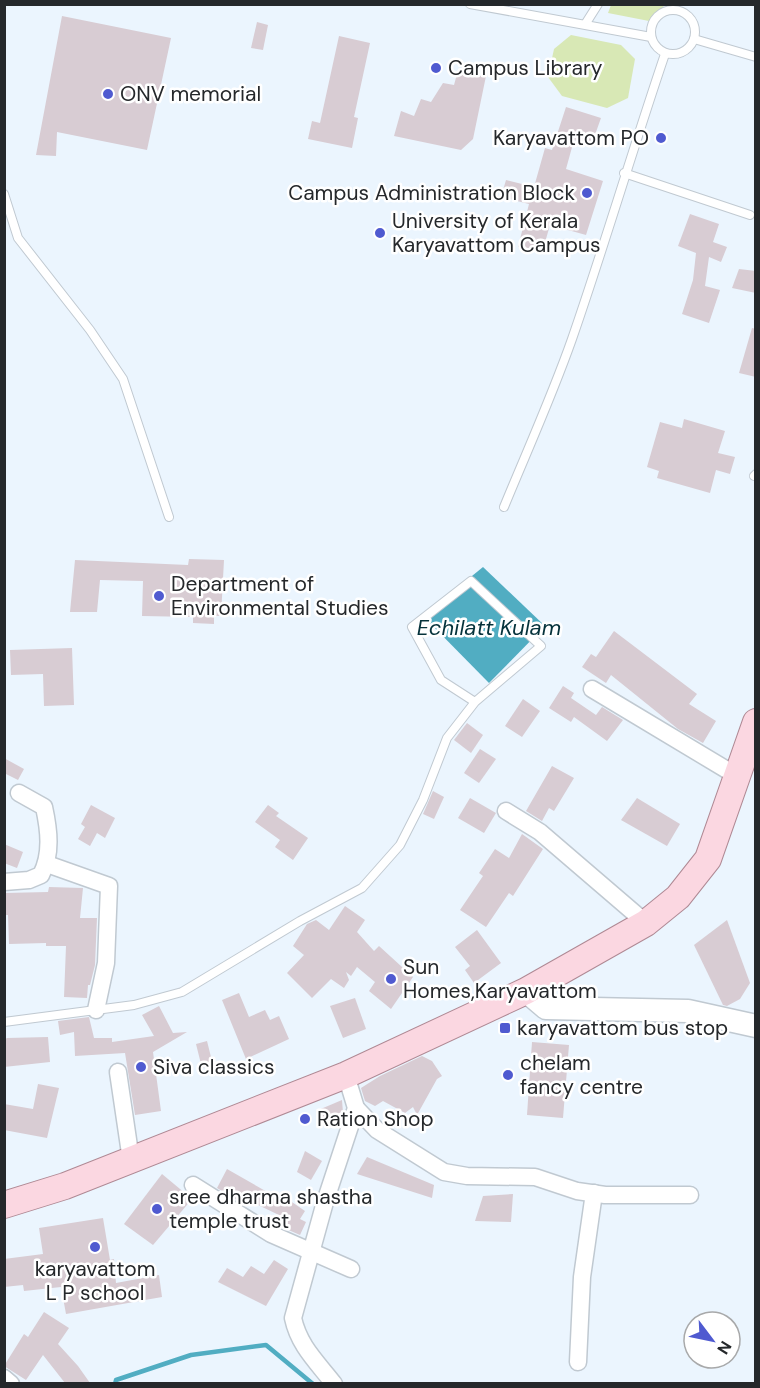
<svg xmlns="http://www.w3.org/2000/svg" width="760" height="1388" viewBox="0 0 760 1388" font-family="'DM Sans',sans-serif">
	<rect width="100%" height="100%" fill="#ebf5fe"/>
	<g fill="#d8e8b5">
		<path d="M611 5V4L665 5 649 21 608 13Z"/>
		<path d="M571 35 621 45 635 59 628 98 607 108 562 96 548 77 554 49Z"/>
	</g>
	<path fill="#51adc2" d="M483 567 545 626 489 683 423 616Z"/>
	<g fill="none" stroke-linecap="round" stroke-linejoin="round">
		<path stroke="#51adc2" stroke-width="4.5" d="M115 1384 116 1380 191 1355 266 1345 313 1384"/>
	</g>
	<g fill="#d8ccd3">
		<path d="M62 16 171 38 147 150 57 132 56 156 36 155Z"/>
		<path d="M257 22 268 25 263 50 251 48Z"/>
		<path d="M339 36 370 43 354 117 358 118 352 148 308 139 312 121 320 123Z"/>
		<path d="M457 74 486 76 473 139 461 150 394 136 401 111 414 116 421 99 431 102 443 83 454 85Z"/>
		<path d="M566 107 601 118 591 146 574 140 566 169 603 181 586 235 550 225 542 253 518 247 529 204 501 197 506 180 534 187 545 148 552 150Z"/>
		<path d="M690 214 719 224 713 242 727 247 721 262 709 257 705 286 720 290 709 323 682 314 693 280 696 253 678 246Z"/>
		<path d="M739 269 756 271V293L732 288Z"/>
		<path d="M752 328 756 329V377L739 373Z"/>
		<path d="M684 419 725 431 718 453 735 457 730 474 716 470 710 493 657 478 659 471 647 467 660 422 682 428Z"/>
		<path d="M189 559 224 560 221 616H214V624L193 623V617L142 616 143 581 100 580 97 612H70L75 560 188 565Z"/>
		<path d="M614 631 697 694 689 704 716 721 703 743 678 729 611 675 606 683 582 667 591 654 596 657Z"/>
		<path d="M72 648 74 705 44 706 43 674 11 675 10 650Z"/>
		<path d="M563 686 574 693 571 698 596 715 602 707 623 720 607 741 574 717 571 722 549 708Z"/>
		<path d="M523 699 540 711 522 737 505 726Z"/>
		<path d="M467 723 483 735 471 753 454 740Z"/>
		<path d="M480 749 496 759 479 783 464 773Z"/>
		<path d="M4 758 24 769 18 780 4 773Z"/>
		<path d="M552 766 574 778 554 811 549 808 542 821 526 811Z"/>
		<path d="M433 791 444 797 434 819 423 814Z"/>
		<path d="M470 798 496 813 484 833 458 818Z"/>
		<path d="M637 798 680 824 667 846 621 820Z"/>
		<path d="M91 805 115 818 105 838 97 833 90 846 78 839 85 827 81 824Z"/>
		<path d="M268 805 279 813 276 816 308 838 293 860 275 847 280 840 255 822Z"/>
		<path d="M522 834 543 849 513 896 509 893 486 927 460 910 483 876 479 873 495 849 509 858Z"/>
		<path d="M4 844 23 852 17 868 4 863Z"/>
		<path d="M49 887 83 888 80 918H97L95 965 90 985H88L87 998 64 997 66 946H46V943L9 944 8 915H4V893L48 892Z"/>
		<path d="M345 906 365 920 357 932 374 951 379 946 413 977 391 1009 369 991 375 982 357 967 351 976 346 972 349 980 344 988 331 979 312 998 287 973 304 955 293 946 307 924 316 920 329 930Z"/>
		<path d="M727 920 750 983 740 999 727 1006 723 1005 694 945Z"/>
		<path d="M477 930 501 963 474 983 465 970 470 966 455 947Z"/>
		<path d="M239 993 249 1017 265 1010 270 1020 279 1016 289 1039 246 1059 222 1000Z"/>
		<path d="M355 998 366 1029 343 1038 330 1006Z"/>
		<path d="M159 1006 173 1033 187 1032 153 1052 161 1111 135 1115 125 1053 75 1056 74 1032 60 1035 58 1021 89 1017 94 1038H112V1042L154 1036 142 1015Z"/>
		<path d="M48 1037 50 1062 4 1067V1040L7 1038Z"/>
		<path d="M207 1041 213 1065 202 1068 196 1044Z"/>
		<path d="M532 1042 569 1045 563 1118 527 1115Z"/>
		<path d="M422 1056 432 1061 442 1076 437 1079 417 1115 413 1107 405 1113 383 1101 375 1106 365 1101 361 1088 380 1076Z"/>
		<path d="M38 1084 59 1088 47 1138 4 1130V1104L33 1109Z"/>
		<path d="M342 1100 343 1113 321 1122 316 1111Z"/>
		<path d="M305 1151 322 1161 311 1180 297 1172Z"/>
		<path d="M367 1157 434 1185 432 1198 357 1174Z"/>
		<path d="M227 1169 269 1193 271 1191 286 1198 305 1211 300 1219 306 1222 300 1235 277 1225 281 1216 248 1200 245 1205 217 1188Z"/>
		<path d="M162 1174 192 1199 153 1245 124 1224Z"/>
		<path d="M513 1194 511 1222 475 1221 483 1196Z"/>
		<path d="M103 1218 110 1260 114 1259 116 1283 159 1275 162 1297 66 1314 61 1287 24 1291 23 1285 4 1287V1259L43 1254 39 1228Z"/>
		<path d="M274 1260 288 1269 266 1306 218 1282 227 1268 243 1277 251 1266 264 1274Z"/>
		<path d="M44 1312 69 1328 58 1344 78 1366 90 1383H65L43 1355 26 1380 4 1366 24 1334 28 1337Z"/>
	</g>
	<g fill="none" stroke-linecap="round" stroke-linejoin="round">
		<defs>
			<g id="lane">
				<path d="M470 4 651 37"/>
				<circle cx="673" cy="32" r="22"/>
				<path d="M586 23 598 4"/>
				<path d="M694 39 756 57"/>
				<path d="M624 173 750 215"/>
				<path d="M4 194 18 238 90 330 123 379 169 517"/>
				<path d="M754 476 756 474"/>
				<path d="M504 507C527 451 552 396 572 339 605 244 633 148 665 54"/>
				<path d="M4 1022 134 1005 182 992 300 921 362 888 400 845 423 800 447 738 475 702 541 646 471 581 412 627 441 680 475 702"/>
			</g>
			<g id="street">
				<path d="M592 689 737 776"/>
				<path d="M506 811 540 832 646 923"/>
				<path d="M47 864 109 886 106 963 96 1010"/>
				<path d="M4 882 29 880 41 875C52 854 49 830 44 807L19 793"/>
				<path d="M118 1072 131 1160"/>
				<path d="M356 1108 377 1130 444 1172 467 1176 535 1177 577 1191 605 1195H690"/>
				<path d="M193 1185 271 1234 351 1269"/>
				<path d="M578 1362 582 1277 594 1193"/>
				<path d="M4 1378 11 1384"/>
				<path d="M334 1384C317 1362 299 1346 293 1318L325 1202 356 1108 346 1075"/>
			</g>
			<path id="secondary" d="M526 991 546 1008 688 1011 756 1026"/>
			<path id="primary" d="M4 1205 65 1186 346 1075 526 991 646 923 678 897 708 859 756 722"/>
		</defs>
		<use href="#lane" stroke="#c0c9d1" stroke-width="10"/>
		<use href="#street" stroke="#c0c9d1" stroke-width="19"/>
		<use href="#secondary" stroke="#c0c9d1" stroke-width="25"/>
		<use href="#primary" stroke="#af8994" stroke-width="28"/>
		<use href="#lane" stroke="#fff" stroke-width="8"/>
		<use href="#street" stroke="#fff" stroke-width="16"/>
		<use href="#secondary" stroke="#fff" stroke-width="22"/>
		<use href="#primary" stroke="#fbd7e1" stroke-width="26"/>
	</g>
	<g fill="#4f5ad0" stroke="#fff" stroke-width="2">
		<circle cx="436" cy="68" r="6"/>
		<circle cx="108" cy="94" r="6"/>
		<circle cx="661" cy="138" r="6"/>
		<circle cx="587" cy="193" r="6"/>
		<circle cx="380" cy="233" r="6"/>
		<circle cx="159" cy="596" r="6"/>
		<circle cx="391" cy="979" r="6"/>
		<rect x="499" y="1022" width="12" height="12" rx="3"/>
		<circle cx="141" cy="1067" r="6"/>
		<circle cx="508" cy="1075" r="6"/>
		<circle cx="305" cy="1119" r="6"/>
		<circle cx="157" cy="1209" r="6"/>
		<circle cx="95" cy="1247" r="6"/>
	</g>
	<g text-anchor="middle" stroke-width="5" stroke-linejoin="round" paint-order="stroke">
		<g font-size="21" fill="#25282b" stroke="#fff" text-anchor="start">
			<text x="448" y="75">Campus Library</text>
			<text x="120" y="101">ONV memorial</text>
			<text x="649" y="145" text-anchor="end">Karyavattom PO</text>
			<text x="575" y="200" text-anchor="end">Campus Administration Block</text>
			<text x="392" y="228">University of Kerala<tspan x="392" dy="24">Karyavattom Campus</tspan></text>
			<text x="171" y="591">Department of<tspan x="171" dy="24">Environmental Studies</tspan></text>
			<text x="403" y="974">Sun<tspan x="403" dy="24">Homes,Karyavattom</tspan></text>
			<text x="517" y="1035">karyavattom bus stop</text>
			<text x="520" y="1070">chelam<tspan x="520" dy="24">fancy centre</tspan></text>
			<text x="153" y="1074">Siva classics</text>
			<text x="317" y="1126">Ration Shop</text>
			<text x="169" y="1204">sree dharma shastha<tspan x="169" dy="24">temple trust</tspan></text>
			<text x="95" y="1276" text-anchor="middle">karyavattom<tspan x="95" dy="24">L P school</tspan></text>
		</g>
		<g font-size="22" font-style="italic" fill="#05323b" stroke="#fff">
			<text x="489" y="635">Echilatt Kulam</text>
		</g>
	</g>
	<rect width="760" height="1388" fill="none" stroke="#25282b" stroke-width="12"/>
	<g transform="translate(712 1340) rotate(122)"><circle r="28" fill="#ffffff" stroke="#a8a9aa" stroke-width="1.5"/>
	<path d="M0-4.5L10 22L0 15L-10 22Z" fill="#4f5ad0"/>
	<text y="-9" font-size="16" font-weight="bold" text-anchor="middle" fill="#25282b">N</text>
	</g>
</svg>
